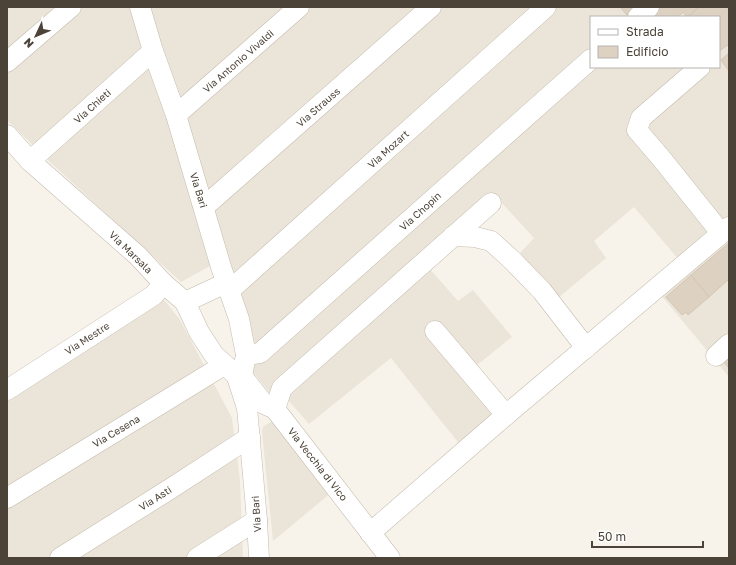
<svg xmlns="http://www.w3.org/2000/svg" width="736" height="565" viewBox="0 0 736 565" font-family="'Golos Text',sans-serif">
	<rect width="100%" height="100%" fill="#f7f3eb"/>
	<g fill="#ebe5d9" fill-rule="evenodd">
		<path d="M7 7H132L165 111 210 266 181 282 50 162 7 120Z"/>
		<path d="M149 7H728L729 219 680 261 634 207 594 241 606 258 558 298 520 253 534 238 500 201 429 268 458 301 473 290 512 337 476 366 438 321 427 331 496 415 461 446 391 358 309 424 288 400H275L251 369 233 277ZM591 17H719V67H591Z"/>
		<path d="M729 240V377L661 295Z"/>
		<path d="M154 287 180 320 232 418 240 480 243 558H7V379Z"/>
		<path d="M273 421 332 492 273 541 262 432 263 427 267 424Z"/>
	</g>
	<g fill="#ddd1c2" stroke="#d5c6b2">
		<path d="M620 7H637L627 15Z"/>
		<path d="M654 7H699L687 17 683 12 678 17H646Z"/>
		<path d="M699 7H727L729 10V44L719 51V17H692L690 15Z"/>
		<path d="M729 53V71L721 60Z"/>
		<path d="M729 243V279L709 297 691 275Z"/>
		<path d="M691 275 709 297 688 315 686 312 682 315 666 297Z"/>
		<path d="M729 353V368L722 360Z"/>
	</g>
	<g fill="none" stroke-linecap="round" stroke-linejoin="round">
		<defs>
			<g id="minor">
				<path d="M140 7 153 51 176 115 221 267 239 319 246 355 242 376"/>
				<path d="M638 17 649 7"/>
				<path d="M7 62 71 7"/>
				<path d="M700 67 641 118 637 130 661 158 721 233"/>
				<path d="M176 115 299 7"/>
				<path d="M7 135 30 161 138 256 163 283 185 302 199 332 214 355 236 375 240 377 242 376"/>
				<path d="M30 161 153 51"/>
				<path d="M204 207 431 7"/>
				<path d="M453 236 475 237 491 241 512 260 542 291 586 348"/>
				<path d="M229 291 546 7"/>
				<path d="M185 302 226 283"/>
				<path d="M435 331 506 415"/>
				<path d="M246 355 260 353 591 59"/>
				<path d="M716 356 729 344"/>
				<path d="M242 376 264 404 275 409 390 558"/>
				<path d="M237 377 247 408 257 520 259 558"/>
				<path d="M7 390 154 295 163 283"/>
				<path d="M275 409 282 388 491 203"/>
				<path d="M7 498 224 365"/>
				<path d="M370 533 506 415 729 227"/>
				<path d="M60 558 170 489 250 437"/>
				<path d="M197 558 257 520"/>
			</g>
		</defs>
		<use href="#minor" stroke="#c4baac" stroke-width="21"/>
		<use href="#minor" stroke="#fff" stroke-width="20"/>
	</g>
	<g text-anchor="middle" stroke-width="4" stroke-linejoin="round" paint-order="stroke">
		<g font-size="10" fill="#4c4338" stroke="#fff">
			<text transform="translate(238 61) rotate(-41)" y="4">Via Antonio Vivaldi</text>
			<text transform="translate(92 106) rotate(-42)" y="4">Via Chieti</text>
			<text transform="translate(318 107) rotate(-41)" y="4">Via Strauss</text>
			<text transform="translate(388 149) rotate(-42)" y="4">Via Mozart</text>
			<text transform="translate(199 190) rotate(73)" y="4">Via Bari</text>
			<text transform="translate(420 211) rotate(-42)" y="4">Via Chopin</text>
			<text transform="translate(131 252) rotate(44)" y="4">Via Marsala</text>
			<text transform="translate(87 338) rotate(-33)" y="4">Via Mestre</text>
			<text transform="translate(116 431) rotate(-31)" y="4">Via Cesena</text>
			<text transform="translate(318 464) rotate(52)" y="4">Via Vecchia di Vico</text>
			<text transform="translate(155 498) rotate(-32)" y="4">Via Asti</text>
			<text transform="translate(256 514) rotate(-94)" y="4">Via Bari</text>
		</g>
	</g>
	<rect width="736" height="565" fill="none" stroke="#4c4338" stroke-width="16"/>
	<rect x="590" y="16" width="130" height="52" fill="#ffffff" stroke="#b7b4af"/>
	<rect x="598" y="29" width="20" height="6" fill="#ffffff" stroke="#b7b4af"/>
	<text x="626" y="36" font-size="12" fill="#4c4338">Strada</text>
	<rect x="598" y="46" width="20" height="12" fill="#ddd1c2" stroke="#b7b4af"/>
	<text x="626" y="56" font-size="12" fill="#4c4338">Edificio</text>
	<g transform="translate(36 36) rotate(226)" stroke="#ffffff" stroke-width="3" paint-order="stroke">
	<path d="M0-3L7 15L0 10L-7 15Z" fill="#4c4338"/>
	<text y="-6" font-size="11" font-weight="bold" text-anchor="middle" fill="#4c4338">N</text>
	</g>
	<path d="M592 541v6h111v-6" fill="none" stroke="#4c4338" stroke-width="2"/>
	<text x="598" y="541" font-size="12" fill="#4c4338" stroke="#ffffff" stroke-width="3" paint-order="stroke">50 m</text>
</svg>
